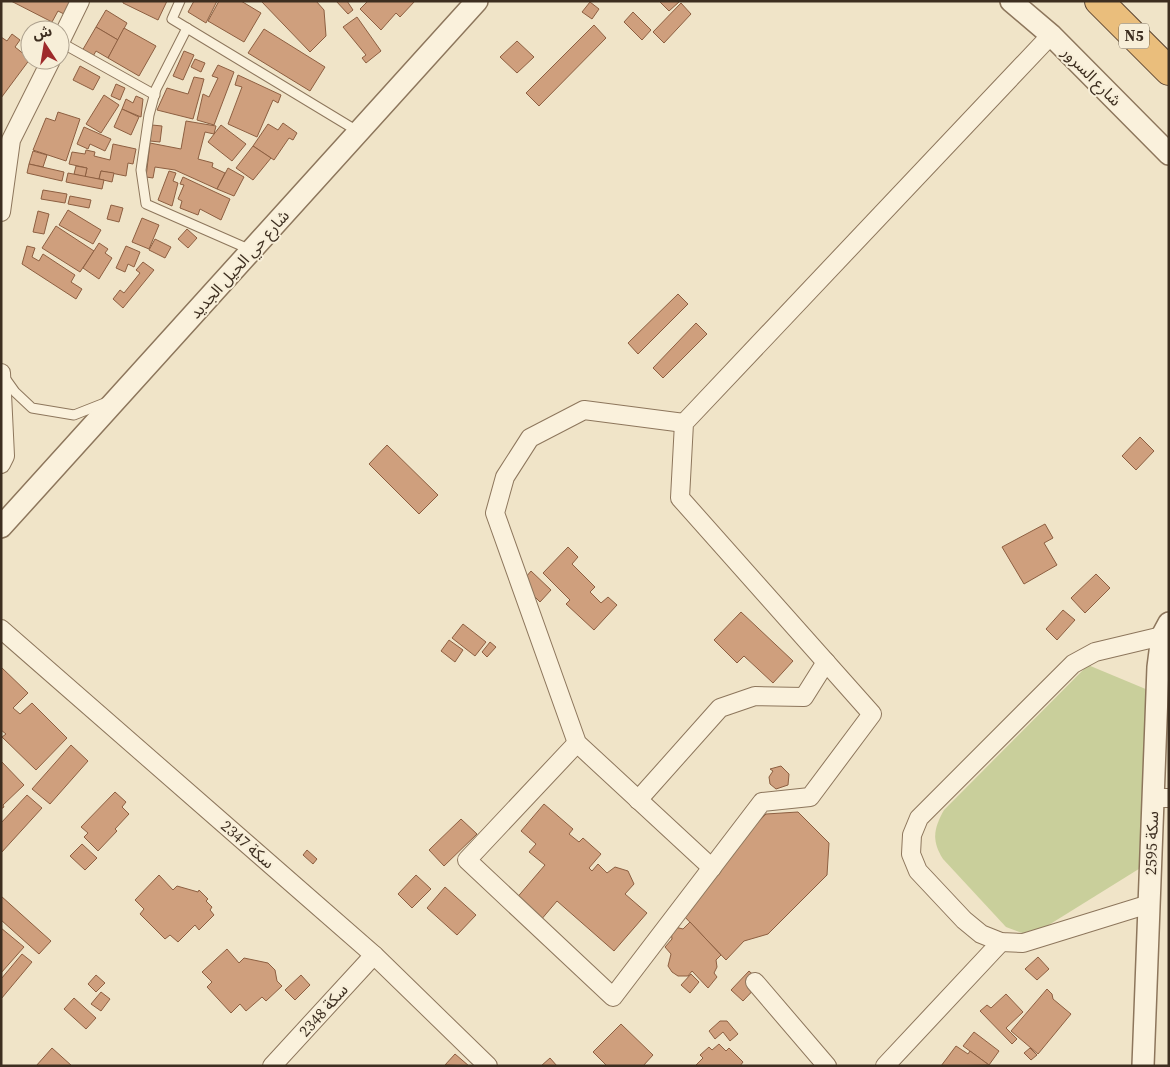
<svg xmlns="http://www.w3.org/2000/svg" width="1170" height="1067" viewBox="0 0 1170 1067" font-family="'Source Serif 4','Noto Sans Arabic',serif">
	<rect width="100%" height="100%" fill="#f0e4c8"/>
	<path fill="#c9cf9b" d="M1088 665 1148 690 1142 867 1039 931 1025 934 1006 927 943 859C931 840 934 828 944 810Z"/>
	<g fill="#cf9f7d" stroke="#8d5f41">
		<path d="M11 1H73L66 15 58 11 52 22Z"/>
		<path d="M123 1H167L158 20 123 3Z"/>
		<path d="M194 1H217L206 23 188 12Z"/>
		<path d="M219 1H241L261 13 244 42 208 21Z"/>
		<path d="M261 1H316L324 10 326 36 310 52Z"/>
		<path d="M336 1H347L353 10 348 14Z"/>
		<path d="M368 1H415L400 17 396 13 381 30 360 9Z"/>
		<path d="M659 1H678L679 2 669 11Z"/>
		<path d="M590 2 599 9 592 19 582 12Z"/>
		<path d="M681 3 691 14 664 43 653 32Z"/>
		<path d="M106 10 127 23 118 40 96 27Z"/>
		<path d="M633 12 651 30 642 40 624 22Z"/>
		<path d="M357 17 381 51 366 63 362 58 366 55 343 27Z"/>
		<path d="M594 25 606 38 539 106 526 93Z"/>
		<path d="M96 27 118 40 108 58 96 51 92 58 82 51Z"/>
		<path d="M124 28 156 46 139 76 108 58Z"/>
		<path d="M264 29 325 67 310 91 248 53Z"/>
		<path d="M12 34 20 40 15 47 30 59 1 98V37L7 41Z"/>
		<path d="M517 41 534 57 517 73 500 57Z"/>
		<path d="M184 51 194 55 183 80 173 76Z"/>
		<path d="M195 59 205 63 201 72 191 67Z"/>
		<path d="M218 65 234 72 214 125 197 120 203 94 209 97 218 78 212 76Z"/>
		<path d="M80 66 100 77 93 90 73 80Z"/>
		<path d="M238 75 281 95 278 103 273 100 257 137 228 124 242 87 235 85Z"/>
		<path d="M194 77 204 79 193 119 157 110 167 88 188 94Z"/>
		<path d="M116 84 125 88 120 100 111 96Z"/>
		<path d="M104 95 119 105 101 133 86 124Z"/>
		<path d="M136 96 143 99 141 117 122 109 126 99 133 103Z"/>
		<path d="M122 109 139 117 131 135 114 127Z"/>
		<path d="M58 112 80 119 66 161 33 150 46 118 55 121Z"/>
		<path d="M186 121 216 126 214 134 205 132 198 159 213 163 212 167 225 173 217 189 175 170 155 167 153 178 146 177 150 143 181 149Z"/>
		<path d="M283 123 297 133 293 140 289 138 274 160 253 146 268 124 278 130Z"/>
		<path d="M152 125 162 126 160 142 150 141Z"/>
		<path d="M221 125 246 144 232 161 208 142Z"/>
		<path d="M84 127 111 139 105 151 90 144 88 149 77 144Z"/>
		<path d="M113 144 136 149 133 164 128 163 126 176 101 171 99 179 85 177 87 168 69 164 72 152 85 154 86 150 95 152 94 156 110 160Z"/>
		<path d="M253 146 271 158 253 180 236 168Z"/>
		<path d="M33 151 47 155 43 167 29 164Z"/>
		<path d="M29 164 64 172 62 181 27 173Z"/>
		<path d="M76 166 87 168 85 177 74 174Z"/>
		<path d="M228 168 244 177 234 196 217 189Z"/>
		<path d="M101 171 114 173 112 182 99 179Z"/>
		<path d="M169 171 176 173 173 181 178 183 172 206 158 200Z"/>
		<path d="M68 173 104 180 102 189 66 182Z"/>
		<path d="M183 177 230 199 221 220 200 209 198 215 180 208 182 201 178 199 184 185 180 184Z"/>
		<path d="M43 190 67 194 65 203 41 199Z"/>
		<path d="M70 196 91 200 89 208 68 204Z"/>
		<path d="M111 205 123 208 119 222 107 219Z"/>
		<path d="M68 210 101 230 93 244 59 225Z"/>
		<path d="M38 211 49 214 44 234 33 232Z"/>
		<path d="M142 218 159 225 149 249 132 242Z"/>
		<path d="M56 226 94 251 80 272 42 248Z"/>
		<path d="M187 229 197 238 188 248 178 239Z"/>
		<path d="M155 239 171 247 165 258 149 250Z"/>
		<path d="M99 243 108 249 105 253 112 258 99 279 83 268Z"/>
		<path d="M27 246 35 248 32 257 39 261 43 254 75 275 71 282 82 289 76 299 22 264Z"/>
		<path d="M126 246 140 252 134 267 128 264 125 272 116 268Z"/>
		<path d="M143 262 154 270 123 308 113 299 120 290 124 293 140 273 136 270Z"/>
		<path d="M678 294 688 304 638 354 628 343Z"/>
		<path d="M696 323 707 334 663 378 653 368Z"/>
		<path d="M1140 437 1154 451 1136 470 1122 456Z"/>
		<path d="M387 445 438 495 419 514 369 464Z"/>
		<path d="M1045 524 1053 538 1044 543 1057 565 1024 584 1002 547Z"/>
		<path d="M568 547 578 557 572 564 595 587 590 592 601 603 608 597 617 605 594 630 566 604 570 600 543 573Z"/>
		<path d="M531 571 551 590 540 602 521 583Z"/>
		<path d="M1096 574 1110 588 1085 613 1071 598Z"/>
		<path d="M1063 610 1075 620 1057 640 1046 629Z"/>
		<path d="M741 612 793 661 773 683 744 656 737 663 714 640Z"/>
		<path d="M463 624 486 642 475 656 452 638Z"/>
		<path d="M449 640 463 650 455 662 441 651Z"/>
		<path d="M490 642 496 647 487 657 482 652Z"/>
		<path d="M1 667 28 693 13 708 20 714 32 703 67 738 36 770 2 737 6 734 1 730Z"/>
		<path d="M71 745 88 761 50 804 32 789Z"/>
		<path d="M1 761 24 785 3 805 4 807 1 809Z"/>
		<path d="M781 766 789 774 788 785 776 789 770 784 769 777 773 771 770 769Z"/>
		<path d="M115 792 126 802 122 807 129 814 115 829 117 831 98 851 84 837 88 833 81 827Z"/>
		<path d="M27 795 42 808 1 853V823Z"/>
		<path d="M544 804 573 829 569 834 579 842 583 838 601 854 589 868 592 871 598 864 607 873 615 867 628 871 634 884 625 894 647 913 614 951 557 901 540 921 515 900 545 865 529 852 536 844 521 831Z"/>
		<path d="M798 812 829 843 827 875 768 934 744 941 726 960 683 915 707 874 766 814Z"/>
		<path d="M461 819 477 834 444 866 429 850Z"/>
		<path d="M82 844 97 858 85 870 70 856Z"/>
		<path d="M307 850 317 859 313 864 303 855Z"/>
		<path d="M159 875 173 890 177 886 198 892 199 890 208 899 206 901 212 907 210 910 214 915 199 930 195 925 178 942 170 935 165 939 140 914 144 909 135 900Z"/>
		<path d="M416 875 431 889 412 908 398 894Z"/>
		<path d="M445 887 476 915 457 935 427 908Z"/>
		<path d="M1 896 51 941 39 954 1 920Z"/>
		<path d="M690 922 721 955 716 960 717 967 714 973 717 977 708 988 692 971 688 976H678L672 972 668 966 671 954 665 947 672 939 671 931 675 927 683 929Z"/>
		<path d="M1 928 24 947 1 973Z"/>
		<path d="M227 949 239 963 244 958 268 963 275 970 277 981 282 986 266 1001 262 997 246 1011 240 1004 231 1013 207 987 212 982 202 972Z"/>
		<path d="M22 954 32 962 1 999V979Z"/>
		<path d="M1038 957 1049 969 1037 980 1025 969Z"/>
		<path d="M749 971 761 982 743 1001 731 990Z"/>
		<path d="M691 974 699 982 690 993 681 985Z"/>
		<path d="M96 975 105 983 96 992 88 984Z"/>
		<path d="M301 975 310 985 295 1000 285 990Z"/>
		<path d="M1047 989 1052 994 1053 999 1071 1014 1038 1054 1011 1031Z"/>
		<path d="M101 992 110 999 101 1011 91 1004Z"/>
		<path d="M1006 994 1023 1012 1006 1028 1017 1039 1012 1044 980 1011 987 1005 991 1008Z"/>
		<path d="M74 998 96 1018 86 1029 64 1009Z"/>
		<path d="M720 1021H727L738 1034 730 1041 723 1032 715 1039 709 1031Z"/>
		<path d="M621 1024 653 1055 643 1066H607L593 1052Z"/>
		<path d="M974 1032 999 1051 989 1065 963 1046Z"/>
		<path d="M719 1044 726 1051 729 1048 743 1062 740 1066H695L703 1058 700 1055 709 1047 712 1050Z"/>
		<path d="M956 1046 968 1054 970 1051 989 1065 941 1066Z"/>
		<path d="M52 1048 72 1066H36Z"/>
		<path d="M1030 1048 1037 1055 1031 1060 1024 1053Z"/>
		<path d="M455 1054 469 1066 445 1065Z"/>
		<path d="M550 1058 557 1066H541Z"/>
	</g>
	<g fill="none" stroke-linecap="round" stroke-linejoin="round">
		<defs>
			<g id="service">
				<path d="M180 1 172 19 359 132"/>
				<path d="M187 28 156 89 149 115 141 170 146 204 251 250"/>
				<path d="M60 42 155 95"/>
				<path d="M5 378 15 392 32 408 74 415 107 402"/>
			</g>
			<g id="minor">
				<path d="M60 42 80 1"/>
				<path d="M1 212 11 140 51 60"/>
				<path d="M1 373 5 456 1 464"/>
				<path d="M684 423 584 410 530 438 505 477 495 513 577 743 712 868"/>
				<path d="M1 629 374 955 488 1066"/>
				<path d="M577 743 467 860 613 997 762 802 810 797 872 714 680 498 684 423 1051 35"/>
				<path d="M1153 798H1169"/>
				<path d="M638 800 720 708 755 696 804 697 826 662"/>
				<path d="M1149 904 1023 943 1001 942 981 934 964 920 918 871 911 854 912 835 919 818 1073 664 1095 652 1162 636"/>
				<path d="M755 982 827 1066"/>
				<path d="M272 1066 374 955"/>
				<path d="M885 1066 1001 942"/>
			</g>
			<g id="tertiary">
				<path d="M1011 1 1051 35 1169 154"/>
				<path d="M1 527 477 1"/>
				<path d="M1143 1066 1158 667 1162 636 1169 623"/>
			</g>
			<path id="trunk" d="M1099 1 1169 71"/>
		</defs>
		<use href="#service" stroke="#8d765c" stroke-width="11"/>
		<use href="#minor" stroke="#8d765c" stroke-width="20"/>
		<use href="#tertiary" stroke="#8d765c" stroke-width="24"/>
		<use href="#trunk" stroke="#5b4430" stroke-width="30"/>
		<use href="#service" stroke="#faf1dc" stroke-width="9"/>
		<use href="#minor" stroke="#faf1dc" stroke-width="18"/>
		<use href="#tertiary" stroke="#faf1dc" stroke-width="21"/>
		<use href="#trunk" stroke="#eabe7c" stroke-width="28"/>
	</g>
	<g text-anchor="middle" stroke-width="4" stroke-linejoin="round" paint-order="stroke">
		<rect fill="#f7eed8" stroke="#756857" stroke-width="1" x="1119" y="23.5" width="30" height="25" rx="4"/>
		<g font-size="15" font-weight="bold" fill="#3d2e20">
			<text x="1134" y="41">N5</text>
		</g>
		<g font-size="16" fill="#3d2e20" stroke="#f7eed8">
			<text transform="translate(1092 76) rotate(45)" y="6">شارع السرور</text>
			<text transform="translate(239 264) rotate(-48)" y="6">شارع حي الحيل الجديد</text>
			<text transform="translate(1151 843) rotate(-88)" y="6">سكة 2595</text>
			<text transform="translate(248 844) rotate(41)" y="6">سكة 2347</text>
			<text transform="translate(323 1010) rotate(-48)" y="6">سكة 2348</text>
		</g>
	</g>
	<rect width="1170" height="1067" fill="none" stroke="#3d2e20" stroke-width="5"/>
	<g transform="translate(45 45) rotate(348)"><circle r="24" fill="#f7eed8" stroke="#ada18e"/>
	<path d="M0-4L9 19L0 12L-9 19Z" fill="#9e2a2b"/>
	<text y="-8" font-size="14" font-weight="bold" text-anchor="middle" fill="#3d2e20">ش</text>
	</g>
</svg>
